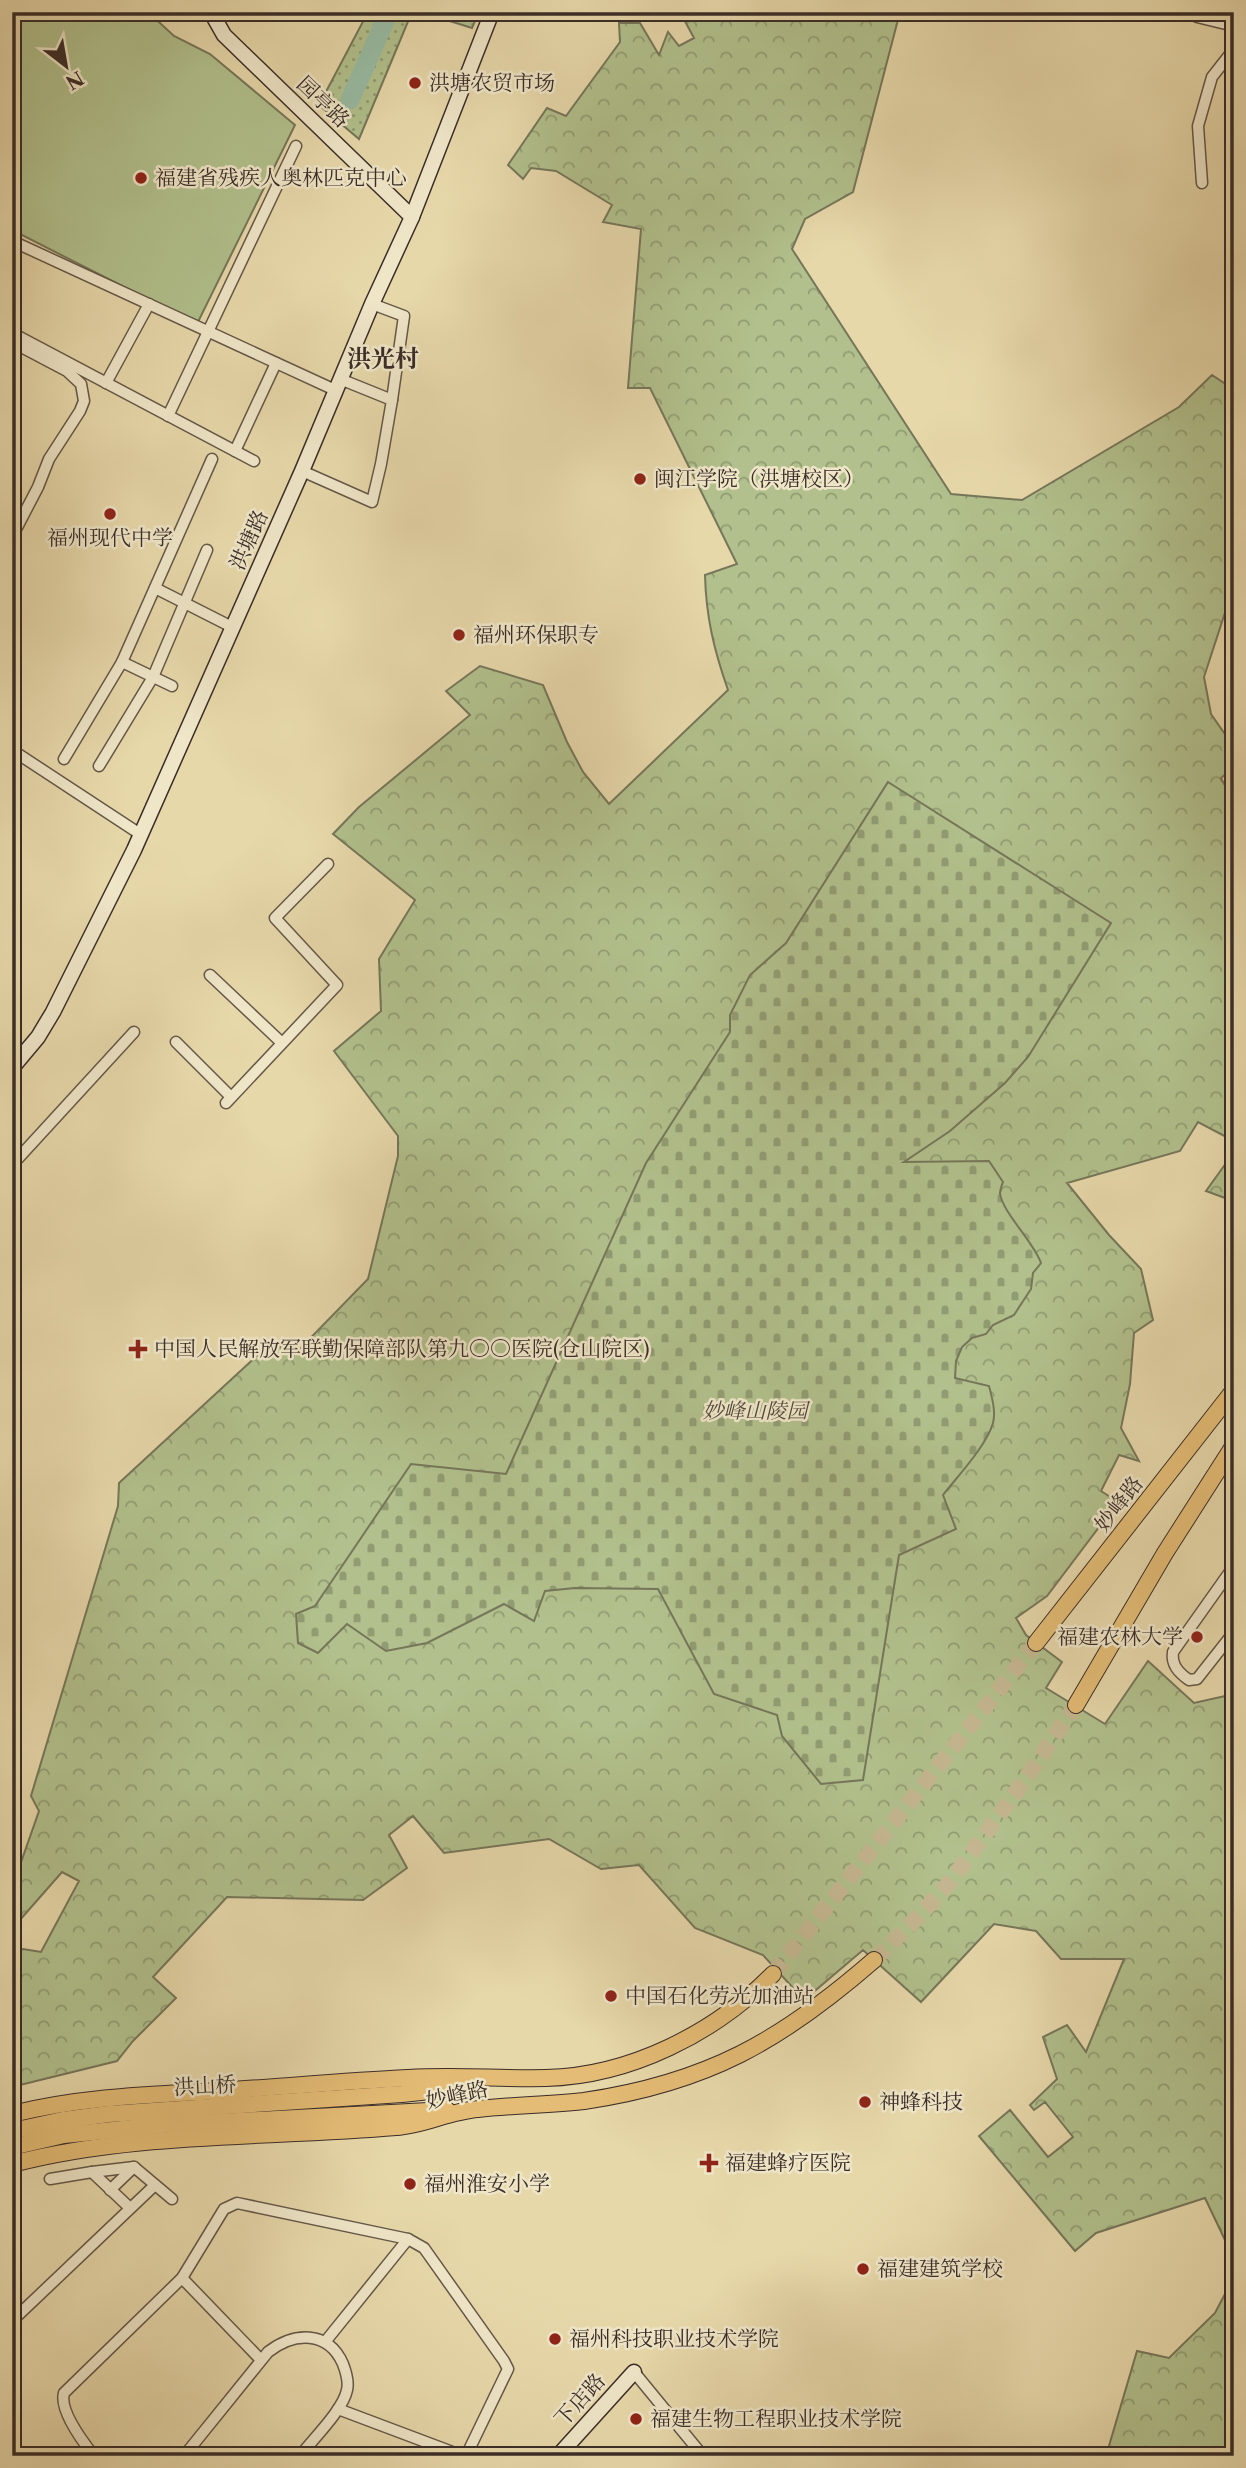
<svg xmlns="http://www.w3.org/2000/svg" width="1246" height="2468" viewBox="0 0 1246 2468" font-family="'Libre Caslon Text','Noto Serif SC',serif">
	<defs>
		<pattern id="forest-crowns" width="20" height="18" patternUnits="userSpaceOnUse" patternTransform="scale(1.75)"><rect width="20" height="18" fill="#b1c08c"/><path d="M2 6a3 3 0 1 1 6 0M12 15a3 3 0 1 1 6 0" fill="none" stroke="#919c72"/></pattern>
		<pattern id="cemetery-stones" width="16" height="16" patternUnits="userSpaceOnUse" patternTransform="scale(1.75)"><rect width="16" height="16" fill="#b1c08c"/><path d="M2 7V4a2 2 0 0 1 4 0v3zM10 15v-3a2 2 0 0 1 4 0v3z" fill="#919c72"/></pattern>
		<pattern id="park-dots" width="8" height="8" patternUnits="userSpaceOnUse" patternTransform="scale(1.75)"><rect width="8" height="8" fill="#b1c08c"/><path d="M2 2h.1M6 6h.1" fill="none" stroke="#919c72" stroke-width="1.8" stroke-linecap="round"/></pattern>
	</defs>
	<rect width="100%" height="100%" fill="#e7d8aa"/>
	<filter id="stains"><feTurbulence type="fractalNoise" baseFrequency=".00286" numOctaves="4"/><feColorMatrix values="0 0 0 0 .2 0 0 0 0 .09 0 0 0 0 .02 0 0 0 .5 -.17"/></filter>
	<radialGradient id="worn" r=".72"><stop offset=".6" stop-color="#630" stop-opacity="0"/><stop offset="1" stop-color="#630" stop-opacity=".3"/></radialGradient>
	<g fill="url(#forest-crowns)" stroke="#76765a" stroke-width="2">
		<path d="M680 12H900L853 192 805 219 792 249 951 494 1022 500 1179 407 1212 375 1233 389 1231 395 1234 397V585L1204 677 1211 714 1229 740 1234 756V767L1221 778 1234 803V1141L1198 1122 1180 1151 1067 1183 1109 1235 1141 1269 1153 1320 1134 1333 1130 1384 1121 1428 1139 1461 1119 1455 1101 1491 1118 1502 1047 1596 1016 1618 1026 1635 1062 1662 1046 1688 1105 1724 1148 1661 1194 1703 1234 1694V2259L1205 2198 1096 2233 1075 2251 979 2136 1010 2110 1048 2157 1073 2137 1045 2102 1034 2110 1030 2105 1057 2079 1043 2037 1067 2025 1086 2052 1124 1959H1061L1036 1931 994 1924 921 2002 863 1950 804 2000 763 1955 695 1928 639 1865 601 1869 549 1839 444 1853 413 1816 389 1835 407 1868 363 1900 227 1897 153 1977 176 1998 133 2041 117 2061 12 2087V1956L23 1949 41 1952 79 1881 62 1872 12 1929V1888L39 1811 31 1796 118 1506 119 1483 273 1341 292 1357 368 1279 398 1156V1136L334 1051 381 1011 379 959 415 900 333 834 359 807 470 715 446 691 480 666 543 685 567 742 583 772 609 804 728 690C714 650 706 617 705 575L737 564 650 388H628L641 229 603 222 612 205 556 171 531 168 523 179 508 165 547 108 566 116 620 42 619 23H640L659 55 668 32 679 46 694 38Z"/>
		<path d="M1234 1152V1186L1225 1198 1206 1191Z"/>
		<path d="M1234 2277V2456H1106L1137 2351 1169 2358 1215 2313Z"/>
	</g>
	<path fill="url(#cemetery-stones)" stroke="#76765a" stroke-width="2" d="M888 782 1111 923 1028 1057 1005 1083 950 1131 904 1162 989 1161 1003 1182C1002 1184 1000 1191 1000 1193 1002 1212 1033 1241 1041 1263L1033 1273 1031 1289 1014 1315 993 1325 986 1334 972 1338 962 1347 956 1361 955 1378 989 1386C992 1398 996 1411 993 1423 987 1445 957 1477 943 1495L956 1529 899 1555 863 1780 821 1784 782 1736 777 1715 714 1694 658 1589 575 1588 545 1591 534 1621 504 1604 427 1643 386 1651 347 1624 318 1653 298 1643 296 1614 315 1606 411 1464 506 1474 646 1163 730 1032V1015L750 975 786 943Z"/>
	<g fill="url(#park-dots)" stroke="#76765a" stroke-width="2">
		<path d="M368 12H412L359 139 319 105Z"/>
		<path d="M421 12H479L472 28Z"/>
	</g>
	<path fill="#b1c08c" stroke="#76765a" stroke-width="2" d="M12 12H148L174 36 210 54 295 125 197 324 12 230Z"/>
	<g fill="none" stroke-linecap="round" stroke-linejoin="round">
		<path stroke="#98bba3" stroke-width="19" d="M350 100 389 12"/>
		<g stroke="#c4b690" stroke-width="16" stroke-dasharray="16 8" stroke-linecap="butt">
			<path d="M874 1960 918 1917 950 1882 1016 1792 1076 1705"/>
			<path d="M773 1974 1036 1643"/>
		</g>
		<defs>
			<g id="street">
				<path d="M1191 12 1197 17 1234 26"/>
				<path d="M1202 183 1198 126 1212 77 1234 49"/>
				<path d="M12 241 335 390"/>
				<path d="M372 304 404 316 392 400"/>
				<path d="M12 333 254 461"/>
				<path d="M12 342 67 371 81 384 84 401 80 411 49 459 38 487 12 537"/>
				<path d="M106 383 149 304"/>
				<path d="M168 416 296 146"/>
				<path d="M235 451 276 363"/>
				<path d="M302 471 372 502 381 464 392 400 340 379"/>
				<path d="M155 588 232 627"/>
				<path d="M122 662 172 686"/>
				<path d="M12 750 140 834"/>
				<path d="M64 759 122 662 212 459"/>
				<path d="M99 766 153 677 207 550"/>
				<path d="M210 975 282 1043"/>
				<path d="M176 1042 231 1097"/>
				<path d="M226 1103 337 985 275 918 328 864"/>
				<path d="M12 1165 134 1032"/>
				<path d="M1234 1566 1173 1652C1171 1665 1179 1673 1189 1680L1197 1679 1234 1632"/>
				<path d="M92 2172 134 2167"/>
				<path d="M50 2179 92 2172 130 2208"/>
				<path d="M110 2190 134 2167 172 2199"/>
				<path d="M182 2278 261 2360"/>
				<path d="M12 2321 155 2185"/>
				<path d="M325 2342 408 2239"/>
				<path d="M634 2372 703 2456"/>
				<path d="M338 2409 463 2456"/>
				<path d="M94 2456C83 2442 59 2410 64 2393L182 2278 224 2209 237 2203 408 2239 424 2248 504 2361 508 2369 466 2456"/>
				<path d="M184 2456 268 2352C294 2332 328 2330 343 2364 346 2372 349 2382 347 2390 343 2410 313 2439 300 2456"/>
			</g>
			<g id="secondary">
				<path d="M211 12 224 35 412 217"/>
				<path d="M12 1068 38 1037 53 1012 134 850 302 471 372 304 412 217 492 12"/>
				<path d="M558 2456 634 2372"/>
			</g>
			<g id="primary">
				<path d="M1036 1643 1234 1390"/>
				<path d="M1076 1705 1165 1553 1234 1445"/>
				<path d="M12 2114C80 2097 148 2095 218 2091 281 2087 345 2081 408 2078 454 2075 500 2079 546 2078 630 2076 715 2033 773 1974"/>
				<path d="M12 2131 63 2120 109 2114 402 2094 476 2086"/>
				<path d="M12 2147 64 2135 162 2125 447 2110"/>
				<path d="M12 2164C134 2132 270 2138 396 2127 424 2125 450 2111 478 2109 513 2105 549 2105 584 2101 707 2083 781 2041 874 1960"/>
			</g>
		</defs>
		<use href="#street" stroke="#655848" stroke-width="13"/>
		<use href="#secondary" stroke="#3a2d28" stroke-width="17"/>
		<use href="#primary" stroke="#3a2d28" stroke-width="18"/>
		<use href="#street" stroke="#efe6c8" stroke-width="10"/>
		<use href="#secondary" stroke="#efe6c8" stroke-width="14"/>
		<use href="#primary" stroke="#e4bc75" stroke-width="16"/>
	</g>
	<g fill="#8f2418" stroke="#efe6c8" stroke-width="2.5">
		<circle cx="415" cy="83" r="7"/>
		<circle cx="141" cy="178" r="7"/>
		<circle cx="640" cy="479" r="7"/>
		<circle cx="110" cy="514" r="7"/>
		<circle cx="459" cy="635" r="7"/>
		<path d="M134.5 1338.5h7v7h7v7h-7v7h-7v-7h-7v-7h7z"/>
		<circle cx="1197" cy="1637" r="7"/>
		<circle cx="611" cy="1996" r="7"/>
		<circle cx="865" cy="2102" r="7"/>
		<path d="M705.5 2152.5h7v7h7v7h-7v7h-7v-7h-7v-7h7z"/>
		<circle cx="410" cy="2184" r="7"/>
		<circle cx="863" cy="2269" r="7"/>
		<circle cx="555" cy="2339" r="7"/>
		<circle cx="636" cy="2419" r="7"/>
	</g>
	<g text-anchor="middle" stroke-width="5" stroke-linejoin="round" paint-order="stroke">
		<g font-size="21" fill="#3a2d28" stroke="#efe6c8" text-anchor="start">
			<text x="429" y="90">洪塘农贸市场</text>
			<text x="155" y="185">福建省残疾人奥林匹克中心</text>
			<text x="654" y="486">闽江学院（洪塘校区）</text>
			<text x="110" y="545" text-anchor="middle">福州现代中学</text>
			<text x="473" y="642">福州环保职专</text>
			<text x="154" y="1356">中国人民解放军联勤保障部队第九〇〇医院(仓山院区)</text>
			<text x="1183" y="1644" text-anchor="end">福建农林大学</text>
			<text x="625" y="2003">中国石化劳光加油站</text>
			<text x="879" y="2109">神蜂科技</text>
			<text x="725" y="2170">福建蜂疗医院</text>
			<text x="424" y="2191">福州淮安小学</text>
			<text x="877" y="2276">福建建筑学校</text>
			<text x="569" y="2346">福州科技职业技术学院</text>
			<text x="650" y="2426">福建生物工程职业技术学院</text>
		</g>
		<g font-size="21" fill="#3a2d28" stroke="#efe6c8">
			<text transform="translate(323 102) rotate(44)" y="7">园亭路</text>
			<text transform="translate(249 540) rotate(-66)" y="7">洪塘路</text>
			<text transform="translate(1119 1504) rotate(-52)" y="7">妙峰路</text>
			<text transform="translate(205 2086) rotate(-3)" y="7">洪山桥</text>
			<text transform="translate(457 2095) rotate(-12)" y="7">妙峰路</text>
			<text transform="translate(580 2400) rotate(-48)" y="7">下店路</text>
		</g>
		<g font-size="21" font-style="italic" fill="#524a3c" stroke="#efe6c8">
			<text x="755" y="1418">妙峰山陵园</text>
		</g>
		<g font-size="24" font-weight="bold" fill="#3a2d28" stroke="#efe6c8">
			<text x="383" y="367">洪光村</text>
		</g>
	</g>
	<rect width="1246" height="2468" fill="none" stroke="#e7d8aa" stroke-width="42"/>
	<rect x="14" y="14" width="1218" height="2440" fill="none" stroke="#3a2d28" stroke-width="3.5"/>
	<rect x="21" y="21" width="1204" height="2426" fill="none" stroke="#3a2d28" stroke-width="2"/>
	<g transform="translate(66 66) rotate(149)" stroke="#efe6c8" stroke-width="5" paint-order="stroke">
	<path d="M0-5L12 26L0 18L-12 26Z" fill="#3a2d28"/>
	<text y="-10" font-size="19" font-weight="bold" text-anchor="middle" fill="#3a2d28">N</text>
	</g>
	<rect width="100%" height="100%" filter="url(#stains)"/>
	<rect width="100%" height="100%" fill="url(#worn)"/>
</svg>
